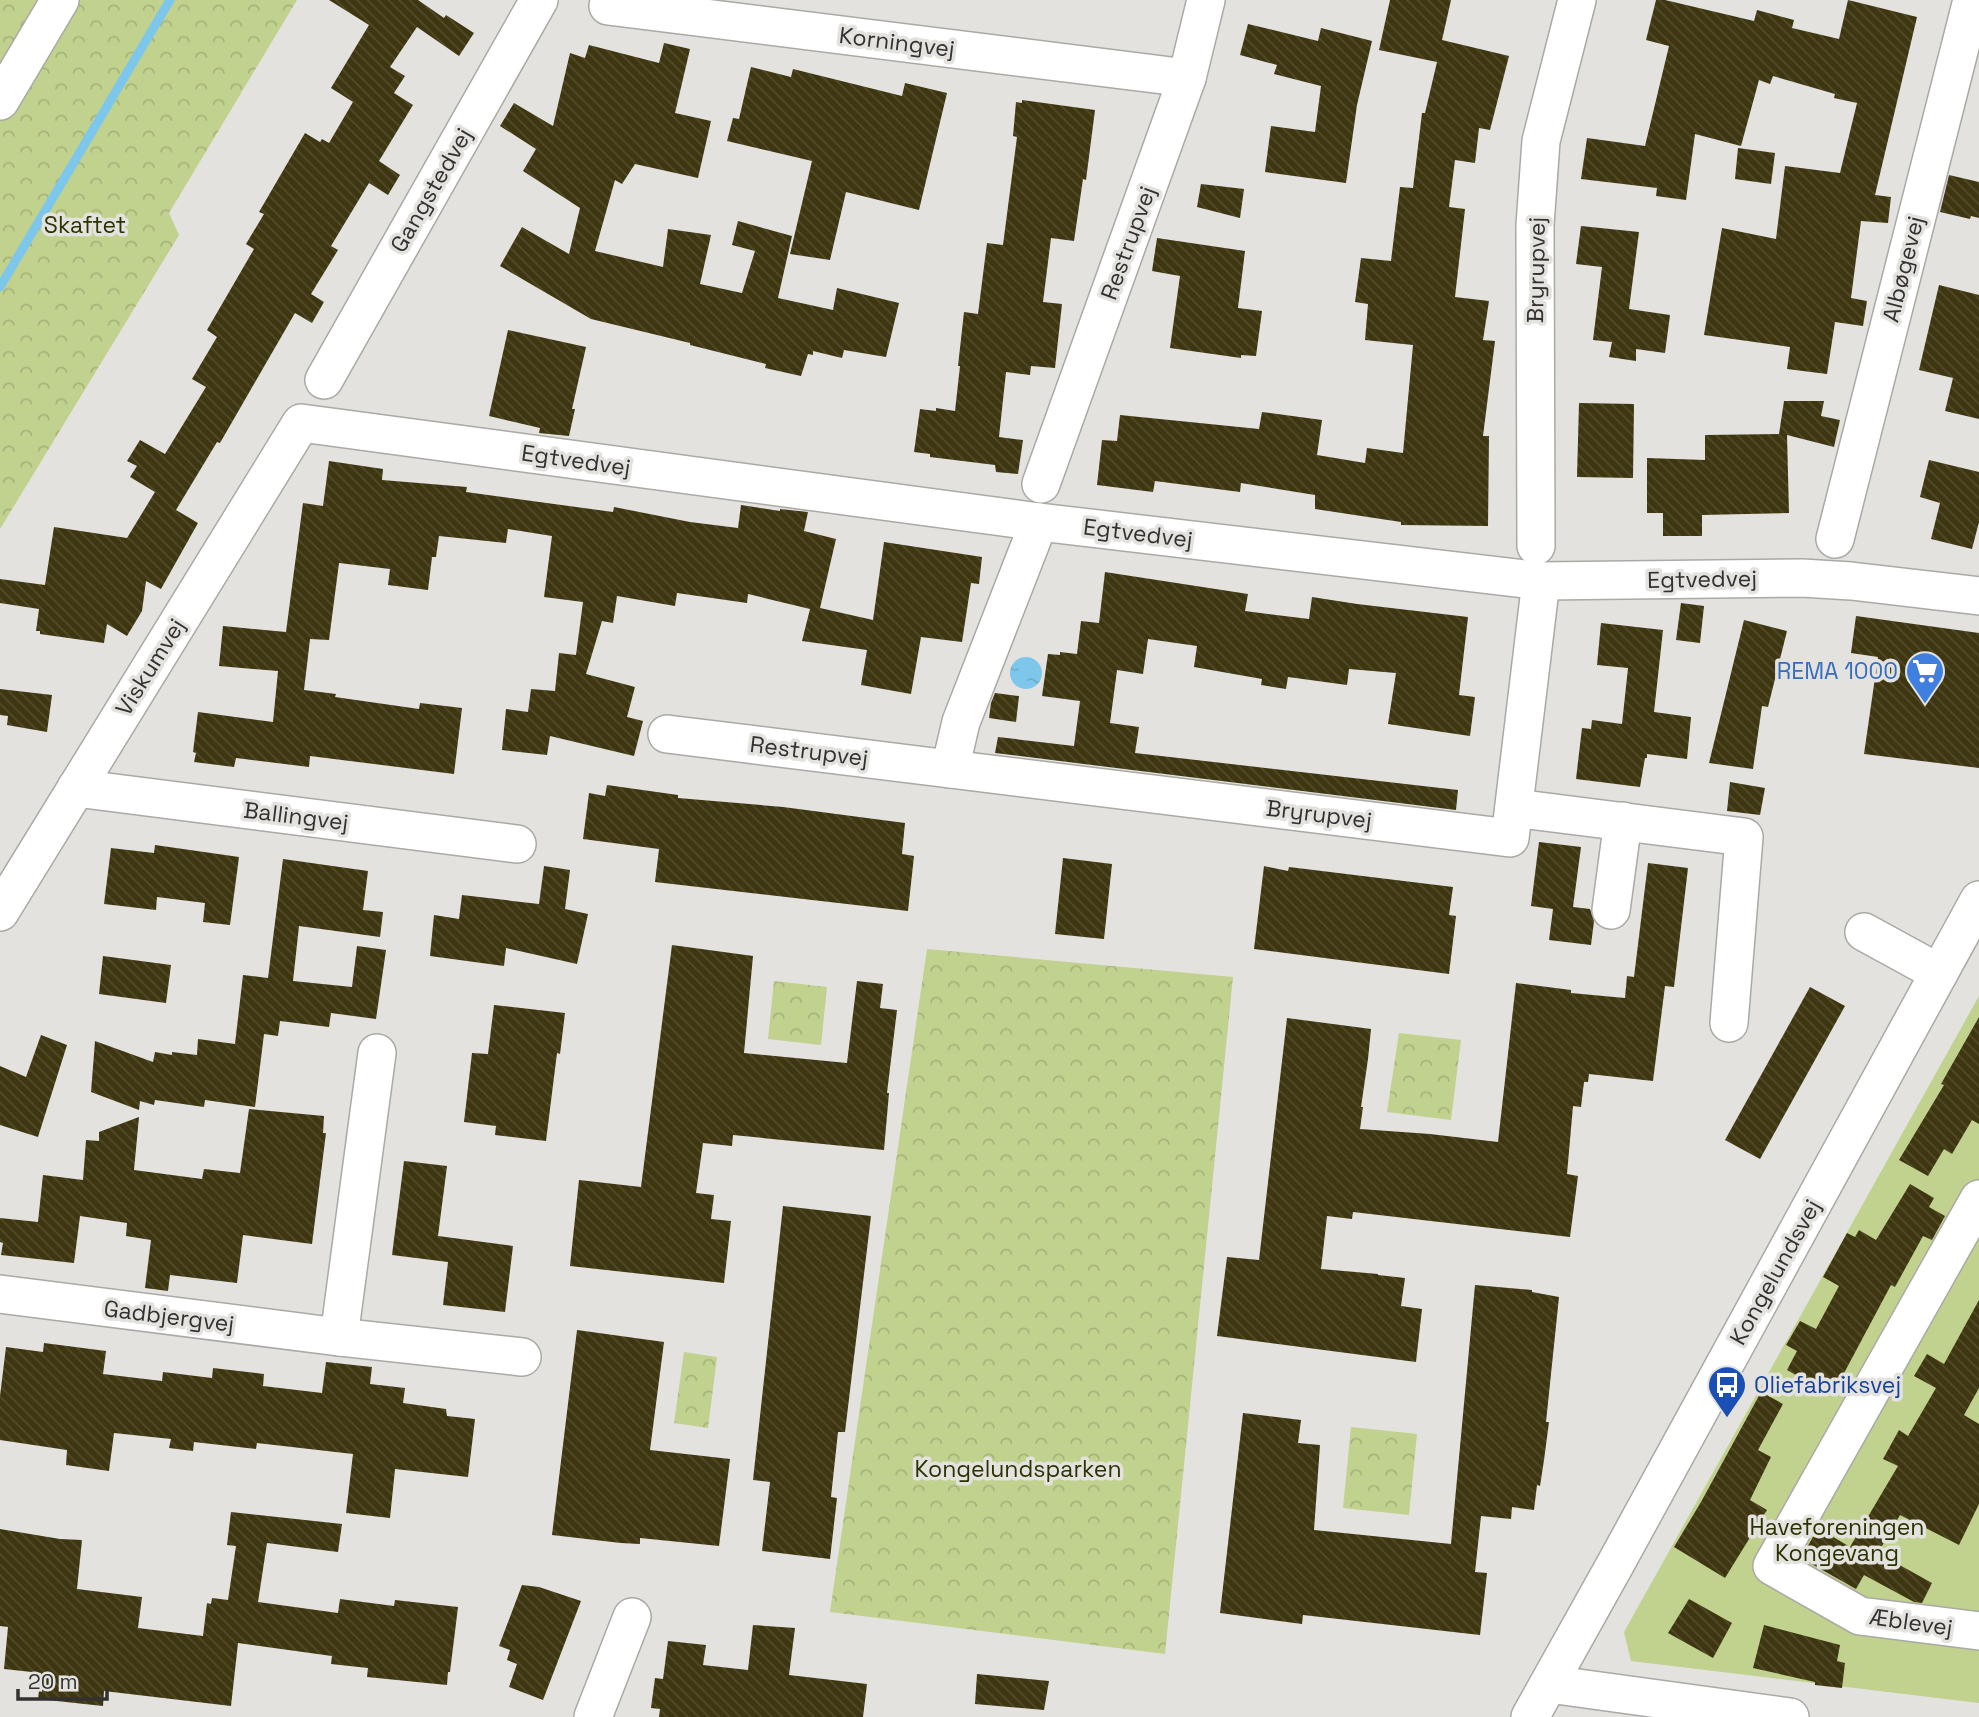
<svg xmlns="http://www.w3.org/2000/svg" width="1979" height="1717" viewBox="0 0 1979 1717" font-family="'Space Grotesk',sans-serif">
	<defs>
		<pattern id="park-crowns" width="20" height="18" patternUnits="userSpaceOnUse" patternTransform="scale(1.75)"><rect width="20" height="18" fill="#c1d18e"/><path d="M2 6a3 3 0 1 1 6 0M12 15a3 3 0 1 1 6 0" fill="none" stroke="#a6b47b"/></pattern>
		<pattern id="water-ripples" width="26" height="14" patternUnits="userSpaceOnUse" patternTransform="scale(1.75)"><rect width="26" height="14" fill="#7dc7ec"/><path d="M2 4q2-2 4 0t4 0M15 11q2-2 4 0t4 0" fill="none" stroke="#6cabcb"/></pattern>
		<pattern id="building-back-hatch" width="6" height="6" patternUnits="userSpaceOnUse" patternTransform="scale(1.75)"><rect width="6" height="6" fill="#3e3611"/><path d="M-1 5l2 2M0 0l6 6M5-1l2 2" fill="none" stroke="#524b2b"/></pattern>
	</defs>
	<rect width="100%" height="100%" fill="#e3e2de"/>
	<path fill="#c1d18e" d="M1979 996V1703L1631 1661 1624 1632Z"/>
	<g fill="url(#park-crowns)">
		<path d="M0 0H297L169 213 179 235 0 529Z"/>
		<path d="M927 949 1233 977 1165 1654 830 1612Z"/>
		<path d="M774 981 827 987 821 1045 768 1039Z"/>
		<path d="M1399 1033 1461 1040 1451 1120 1387 1112Z"/>
		<path d="M684 1352 717 1357 708 1428 674 1423Z"/>
		<path d="M1351 1427 1417 1434 1409 1515 1343 1508Z"/>
	</g>
	<circle fill="url(#water-ripples)" cx="1026" cy="673" r="16"/>
	<g fill="none" stroke-linecap="round" stroke-linejoin="round">
		<path stroke="#7dc7ec" stroke-width="9" d="M0 287 170 0"/>
	</g>
	<g fill="url(#building-back-hatch)">
		<path d="M329 0H418L444 18 446 15 474 33 459 56 417 27 390 67 405 76 394 93 413 105 379 161 400 175 388 195 369 183 331 246 338 250 311 294 324 302 312 323 295 313 220 443 217 442 176 510 198 523 161 589 146 581 142 611 127 636 107 624 104 643 40 634V631H36L39 609 0 603V579L45 585 54 527 127 538 155 492 130 477 137 466 127 461 140 440 165 454 206 387 192 379 217 337 207 330 254 249 246 244 264 214 259 212 305 133 320 142 322 139 329 143 353 102 331 88 369 25Z"/>
		<path d="M1390 0H1451L1442 40 1509 56 1490 130 1479 128 1475 163 1455 160 1449 207 1465 209 1455 297 1489 301 1483 340 1495 341 1483 436H1489L1488 526 1401 525V522L1315 509V495L1241 483 1240 492 1155 481 1153 492 1097 485 1102 440 1117 441 1120 415 1259 429 1262 412 1322 420 1317 455 1365 463 1367 448 1403 453 1413 345 1365 340 1368 304 1355 302 1361 258 1391 261 1400 187 1413 188 1422 113H1425L1437 62 1379 50Z"/>
		<path d="M1656 0H1665L1754 21 1757 10 1794 20 1792 28 1839 39 1848 0 1917 17 1875 195 1891 197 1888 223 1861 221 1851 298 1867 301 1863 326 1835 322 1827 374 1787 369 1790 347 1704 335 1722 228 1776 239 1785 166 1840 173 1857 103 1834 98 1835 94 1773 76 1770 84 1759 80 1741 146 1695 134 1686 200 1656 196 1657 188 1581 179 1587 138 1645 146 1669 46 1646 40Z"/>
		<path d="M1248 24 1318 41 1321 28 1372 41 1357 105 1346 183 1265 172 1271 126 1315 132 1321 86 1274 74 1277 65 1240 55Z"/>
		<path d="M664 43 690 49 675 113 711 121 698 178 635 164 622 184 615 180 595 251 663 267 668 229 711 235 700 284 742 293 755 251 732 245 738 221 792 236 778 298 833 310 837 288 899 303 886 357 844 350 842 358 813 351V355L808 354 801 376 765 368 766 364 690 345V343L591 319 500 266 522 227 569 254 580 208 523 171 536 149 500 126 514 103 553 126 570 53 585 58 589 45 659 63Z"/>
		<path d="M751 67 791 77 793 69 902 96 905 83 947 93 919 210 846 192 830 260 790 254 812 161 727 141 733 118 739 119Z"/>
		<path d="M1022 100 1095 110 1086 180 1083 179 1074 241 1051 238 1043 302 1062 304 1055 368 1031 366 1030 375 1006 372 999 437 1023 440 1018 474 996 472 995 465 930 457V454L914 452 920 409 936 411V408L955 411 960 366H958L964 312 978 314 987 243 1003 245 1017 137 1013 136 1016 102 1022 103Z"/>
		<path d="M1738 148 1775 153 1771 184 1735 179Z"/>
		<path d="M1949 175 1979 182V218L1971 216 1970 219 1940 212Z"/>
		<path d="M1201 184 1244 189 1240 218 1197 207Z"/>
		<path d="M1581 226 1639 232 1629 309 1670 315 1665 353 1636 349V361L1609 357 1612 342 1593 340 1602 267 1576 264Z"/>
		<path d="M1157 238 1245 251 1238 308 1262 311 1256 356 1241 355V358L1170 348 1180 276 1152 271Z"/>
		<path d="M1939 285 1979 295V419L1945 411 1953 378 1919 370Z"/>
		<path d="M508 330 586 347 572 409H575L569 436 539 433 540 428 489 416Z"/>
		<path d="M1784 401H1824L1821 416 1840 420 1834 447 1787 435 1789 513 1702 515V536H1663V513H1647V458L1705 460V435L1782 434H1779Z"/>
		<path d="M1579 403 1634 404 1633 478 1577 477Z"/>
		<path d="M1929 460 1979 472V522L1972 549 1931 539 1940 503 1920 497Z"/>
		<path d="M329 461 383 469 382 480 467 487 466 492 613 512 614 507 690 522 738 528 741 505 780 511V509L808 512 804 531 836 539 820 608 873 620 884 542 982 557 979 584 971 583 962 642 921 637 911 694 861 685 867 650 802 641 810 609 748 594 747 603 677 593 675 606 617 596 613 623 602 621 586 674 635 687 627 717 643 721 634 756 550 736 547 755 502 750 506 709 528 712 531 689 555 691 559 653 576 655 583 602 544 597 552 536 508 529 506 543 439 536 436 557H432L428 590 388 585 390 569 339 563 329 640 310 639 304 690 336 694 335 697 419 709 420 703 462 708 454 774 310 756 309 767 236 758 234 767 194 762 196 753 193 752 198 712 273 722 278 671 219 666 223 626 286 632 303 503 323 506Z"/>
		<path d="M1105 572 1248 594 1245 611 1309 619 1312 597 1357 604 1468 617 1459 695 1475 697 1470 736 1388 724 1396 673 1349 669 1347 685 1288 677 1286 689 1261 685 1262 679 1194 667 1197 646 1148 639 1143 674 1117 670 1110 723 1139 727 1135 753 1458 790 1456 810 995 753 998 737 1074 746 1080 701 1042 696 1048 654 1060 655V652L1077 654 1081 621 1099 623Z"/>
		<path d="M1681 603 1704 606 1700 643 1676 640Z"/>
		<path d="M1856 616 1979 633V768L1864 754 1878 657 1851 653Z"/>
		<path d="M1744 620 1787 631 1768 707 1762 706 1753 769 1709 763Z"/>
		<path d="M1601 623 1663 630 1654 712 1691 717 1687 759 1647 754V758H1645L1640 787 1576 779 1582 728 1591 729 1592 720 1622 724 1628 668 1597 665Z"/>
		<path d="M0 689 52 695 47 732 7 725 8 716 0 715Z"/>
		<path d="M995 693 1019 696 1016 722 989 718 991 703Z"/>
		<path d="M1730 782 1765 788 1760 815 1727 811Z"/>
		<path d="M607 785 678 795V798L783 807 905 823 902 854 914 856 908 911 655 882 659 849 583 839 589 793 605 796Z"/>
		<path d="M1539 842 1581 847 1573 907 1590 909 1594 921 1591 945 1549 940 1553 909 1531 906Z"/>
		<path d="M155 845 239 857 230 925 203 922 205 903 157 897 156 910 104 904 111 848 154 853Z"/>
		<path d="M1063 858 1112 864 1104 939 1055 934Z"/>
		<path d="M283 859 368 871 363 910 383 912 380 937 299 926 293 981 352 987 357 946 386 950 376 1019 331 1013 329 1027 280 1021 278 1036 264 1034 255 1107 205 1100 204 1107 155 1100 154 1105 140 1101 139 1110 91 1092 95 1041 153 1062 155 1052 172 1055V1052L197 1055 198 1039 235 1044 243 975 268 978Z"/>
		<path d="M1648 863 1688 868 1674 987 1665 986 1653 1081 1589 1074 1588 1082H1584L1581 1107 1573 1106 1567 1174 1578 1176 1570 1237 1353 1212 1352 1219 1327 1216 1321 1269 1378 1274V1275L1405 1278 1401 1306 1422 1309 1416 1362 1217 1336 1227 1257 1259 1260 1287 1018 1371 1029 1368 1059 1361 1107H1363L1360 1129 1430 1134 1498 1142 1516 983 1571 990V993L1625 998 1627 976 1634 977Z"/>
		<path d="M544 866 570 870 565 909 588 914 577 964 506 948 504 966 430 956 434 915 459 919 462 895 539 904Z"/>
		<path d="M1264 866 1288 871 1289 867 1453 887 1449 915 1456 916 1449 974 1254 949Z"/>
		<path d="M672 945 753 956 744 1053 847 1063 857 981 883 984 880 1008 897 1010 887 1093H889L884 1150 733 1135 732 1146 703 1143 696 1193 714 1195 711 1219 731 1221 724 1283 570 1266 579 1180 641 1187Z"/>
		<path d="M103 956 171 965 166 1003 99 994Z"/>
		<path d="M1810 987 1845 1006 1760 1159 1725 1140Z"/>
		<path d="M494 1005 565 1013 560 1054 557 1053 546 1141 495 1135 496 1126 464 1122 472 1053 488 1054Z"/>
		<path d="M1979 1017V1124L1972 1120 1952 1154 1944 1149 1928 1176 1899 1160 1944 1085 1941 1084Z"/>
		<path d="M41 1035 67 1045 38 1137 0 1125V1066L26 1077Z"/>
		<path d="M249 1109 324 1116 323 1133H326L312 1244 243 1235 237 1283 170 1275 168 1291 145 1288 151 1240 126 1236 127 1223 80 1216 74 1263 1 1255 3 1243 0 1242V1218L38 1222 43 1175 83 1180 86 1140 99 1141V1132L139 1117 134 1170 202 1179 204 1169 240 1173Z"/>
		<path d="M404 1161 447 1166 438 1236 513 1246 505 1312 443 1305 448 1262 392 1255Z"/>
		<path d="M1910 1184 1934 1198 1929 1207 1945 1216 1932 1240 1923 1236 1895 1287 1891 1285 1835 1390 1812 1379 1810 1383 1787 1370 1797 1351 1786 1345 1800 1321 1816 1329 1839 1286 1823 1277 1847 1233 1855 1237 1859 1230 1876 1240Z"/>
		<path d="M783 1206 871 1216 845 1432H838L831 1497 837 1498 830 1559 762 1551 770 1482 753 1480Z"/>
		<path d="M1475 1285 1532 1290V1292L1559 1297 1546 1422H1549L1544 1460 1540 1486 1537 1485 1534 1510 1512 1507 1511 1519 1481 1516 1475 1572 1487 1573 1480 1635 1303 1615 1302 1624 1220 1613 1243 1413 1301 1420 1298 1443 1320 1445 1314 1530 1451 1544Z"/>
		<path d="M1979 1300V1388L1964 1415 1979 1424V1504L1959 1545 1900 1515 1878 1553 1932 1583 1922 1603 1914 1602 1864 1575 1856 1589 1801 1558 1818 1528 1850 1547 1898 1466 1883 1459 1899 1430 1908 1436 1936 1388 1914 1376 1927 1354 1944 1364Z"/>
		<path d="M577 1330 664 1342 650 1450 730 1459 719 1546 640 1538V1544L621 1543 552 1535Z"/>
		<path d="M44 1343 106 1351 103 1374 162 1381 163 1372 212 1378 213 1368 264 1374 263 1386 322 1393 326 1362 372 1367 370 1384 405 1388 403 1403 446 1409 447 1416 475 1419 468 1477 395 1469 390 1518 346 1513 353 1454 257 1443 256 1449 194 1442 193 1451 169 1448 171 1439 114 1433 109 1471 66 1465 67 1450 0 1440V1396L6 1347 43 1352Z"/>
		<path d="M1761 1392 1783 1404 1758 1450 1771 1457 1750 1500 1767 1510 1725 1578 1674 1547 1701 1502Z"/>
		<path d="M231 1512 342 1524 338 1552 267 1543 258 1602 338 1613 340 1599 394 1606 395 1600 458 1607 450 1672H448L447 1685 367 1677 368 1668 331 1664 332 1656 238 1643 231 1706 104 1691 103 1706 38 1699 41 1673 4 1669 8 1627 0 1626V1529L60 1539 82 1540 77 1589 142 1597 138 1628 203 1636 207 1603 211 1604 212 1598 228 1600 236 1546 227 1545Z"/>
		<path d="M522 1585 539 1587 581 1601 543 1700 509 1687 517 1664 507 1660 510 1650 499 1646Z"/>
		<path d="M1689 1599 1732 1623 1713 1658 1668 1633Z"/>
		<path d="M753 1625 795 1628 789 1675 867 1684 863 1717H659L660 1709 651 1708 655 1678 663 1679 668 1641 706 1645 703 1665 748 1670Z"/>
		<path d="M1764 1625 1840 1645 1837 1661 1845 1663 1842 1688 1815 1685V1682L1753 1668Z"/>
		<path d="M977 1674 1049 1681 1044 1710 975 1704Z"/>
	</g>
	<g fill="none" stroke-linecap="round" stroke-linejoin="round">
		<defs>
			<g id="minor">
				<path d="M608 6 1187 78"/>
				<path d="M0 101 60 0"/>
				<path d="M324 380 539 0"/>
				<path d="M1041 484 1187 78 1206 0"/>
				<path d="M1039 522 961 722 950 769 1510 838 1541 581"/>
				<path d="M1835 539 1972 0"/>
				<path d="M1536 546 1535 225 1541 141 1577 0"/>
				<path d="M667 734 950 769"/>
				<path d="M76 788 517 844"/>
				<path d="M1514 808 1744 837 1729 1023"/>
				<path d="M1611 910 1623 821"/>
				<path d="M0 912 301 423 1039 522 1541 581 1802 578 1851 581 1979 596"/>
				<path d="M1864 932 1939 973"/>
				<path d="M1979 1199 1772 1566 1860 1616 1979 1631"/>
				<path d="M0 1294 339 1337 522 1357"/>
				<path d="M339 1337 377 1053"/>
				<path d="M1549 1684 1790 1717"/>
				<path d="M593 1717 632 1617"/>
				<path d="M1530 1717 1616 1563 1979 900"/>
			</g>
		</defs>
		<use href="#minor" stroke="#aaa9a5" stroke-width="40"/>
		<use href="#minor" stroke="#fff" stroke-width="37"/>
	</g>
	<defs>
		<symbol id="supermarket-pin" viewBox="-11 -11 22 30"><path d="M0 17L-7.5 6A9.5 9.5 0 1 1 7.5 6Z" fill="#3f7fe0" stroke="#e3e2de"/><path d="M-6-5.5h2.5l.6 2H6L4.5 2H-2.5L-4.4-4H-6ZM-1.5 3.2a1.3 1.3 0 1 0 .1 0ZM3 3.2a1.3 1.3 0 1 0 .1 0Z" fill="#fff"/></symbol>
		<symbol id="bus-pin" viewBox="-11 -11 22 30"><path d="M0 17L-7.5 6A9.5 9.5 0 1 1 7.5 6Z" fill="#1a4fb4" stroke="#e3e2de"/><path d="M-5-6H5V4H4V6H2V4H-2V6H-4V4H-5ZM-3.5-4V0h7V-4ZM-3.5 1.2v1.5H-2V1.2ZM2 1.2v1.5H3.5V1.2Z" fill="#fff"/></symbol>
	</defs>
	<g fill-rule="evenodd">
		<use href="#supermarket-pin" x="1903" y="649" width="44" height="60"/>
		<use href="#bus-pin" x="1705" y="1363" width="44" height="60"/>
	</g>
	<g text-anchor="middle" stroke-width="7" stroke-linejoin="round" paint-order="stroke">
		<g font-size="23" fill="#323130" stroke="#e3e2de">
			<text transform="translate(897 42) rotate(7)" y="8">Korningvej</text>
			<text transform="translate(431 190) rotate(-60)" y="8">Gangstedvej</text>
			<text transform="translate(1128 243) rotate(-70)" y="8">Restrupvej</text>
			<text transform="translate(1903 269) rotate(-76)" y="8">Albøgevej</text>
			<text transform="translate(1536 270) rotate(-89)" y="8">Bryrupvej</text>
			<text transform="translate(576 460) rotate(8)" y="8">Egtvedvej</text>
			<text transform="translate(1138 533) rotate(7)" y="8">Egtvedvej</text>
			<text transform="translate(1702 579) rotate(-1)" y="8">Egtvedvej</text>
			<text transform="translate(150 667) rotate(-58)" y="8">Viskumvej</text>
			<text transform="translate(809 751) rotate(7)" y="8">Restrupvej</text>
			<text transform="translate(1319 814) rotate(7)" y="8">Bryrupvej</text>
			<text transform="translate(296 816) rotate(7)" y="8">Ballingvej</text>
			<text transform="translate(1775 1272) rotate(-61)" y="8">Kongelundsvej</text>
			<text transform="translate(169 1316) rotate(7)" y="8">Gadbjergvej</text>
			<text transform="translate(1911 1622) rotate(8)" y="8">Æblevej</text>
		</g>
		<g font-size="23" fill="#2b3300" stroke="#e3e2de">
			<text x="85" y="233">Skaftet</text>
			<text x="1018" y="1477">Kongelundsparken</text>
			<text x="1837" y="1535">Haveforeningen<tspan x="1837" dy="26">Kongevang</tspan></text>
		</g>
		<g font-size="23" fill="#366cbe" stroke="#e3e2de" text-anchor="end">
			<text x="1898" y="679">REMA 1000</text>
		</g>
		<g font-size="23" fill="#164399" stroke="#e3e2de" text-anchor="start">
			<text x="1754" y="1393">Oliefabriksvej</text>
		</g>
	</g>
	<path d="M18 1689v10h89v-10" fill="none" stroke="#323130" stroke-width="3.5"/>
	<text x="28" y="1689" font-size="21" fill="#323130" stroke="#e3e2de" stroke-width="5" paint-order="stroke">20 m</text>
</svg>
